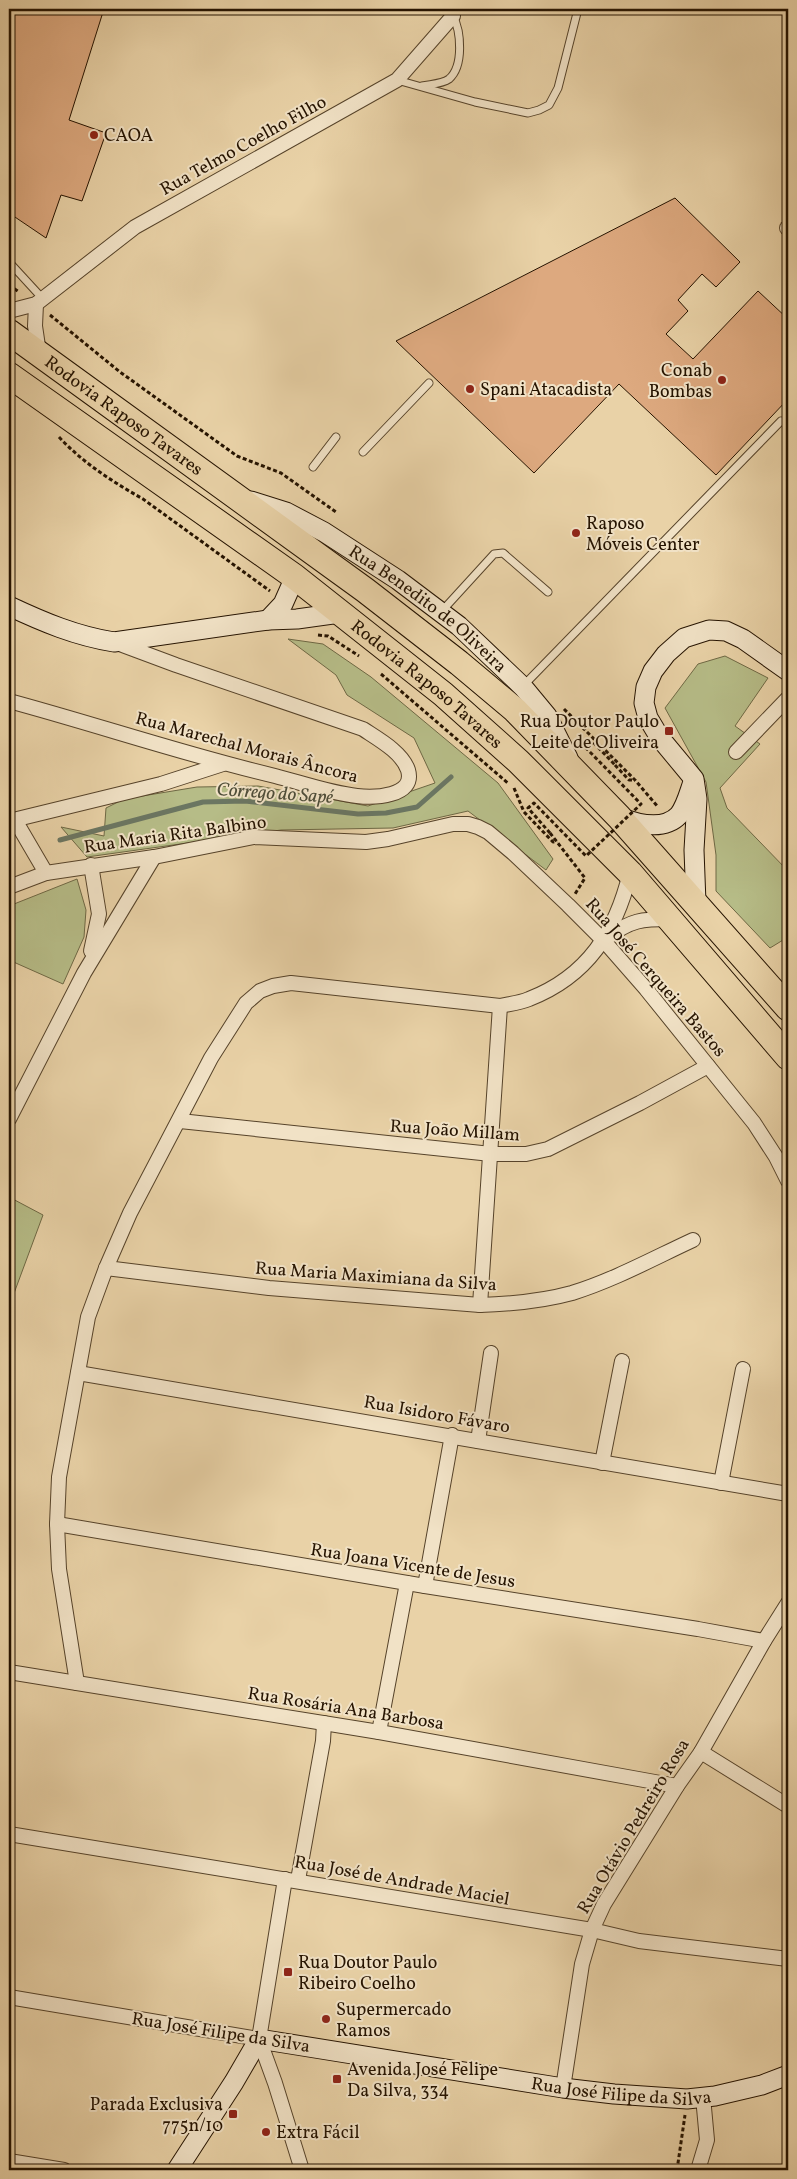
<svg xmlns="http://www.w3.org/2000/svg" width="797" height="2179" viewBox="0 0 797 2179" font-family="Vollkorn,serif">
	<rect width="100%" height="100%" fill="#e9d2a7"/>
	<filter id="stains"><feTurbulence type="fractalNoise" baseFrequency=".004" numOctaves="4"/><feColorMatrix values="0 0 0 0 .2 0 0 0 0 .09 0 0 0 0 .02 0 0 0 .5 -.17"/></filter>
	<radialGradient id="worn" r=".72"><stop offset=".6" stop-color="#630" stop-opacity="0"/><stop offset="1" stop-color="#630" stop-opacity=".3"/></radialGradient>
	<g fill="#b6bc87" stroke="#6e6844">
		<path d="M288 639 323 644 371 677 498 783 553 859 546 870 468 811 393 828 281 830 87 857 61 827 104 836 106 808 124 799 197 787 258 786 368 806 435 783 414 738 347 695 336 675Z"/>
		<path d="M725 656 768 678 735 726 760 744 720 788 727 808 788 871V937L770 948 716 891V855L706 782 665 708 698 664Z"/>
		<path d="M77 879 86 910 84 937 63 984 9 960V906Z"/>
		<path d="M9 1197 43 1215 13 1296 9 1295Z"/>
	</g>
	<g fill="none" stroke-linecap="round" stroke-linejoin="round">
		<path stroke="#6b7662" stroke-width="5" d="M60 840 203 802 245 801 358 814 386 813 417 807 451 777"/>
	</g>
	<g fill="#dda97f" stroke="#251300">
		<path d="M9 9H91L103 12 69 120 106 133 82 201 61 195 46 238 9 213Z"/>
		<path d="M675 198 740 262 716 287 702 274 678 300 688 311 666 334 693 359 758 291 788 319V399L716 475 619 384 534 473 396 341Z"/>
	</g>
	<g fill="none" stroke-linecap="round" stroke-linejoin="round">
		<defs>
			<g id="lane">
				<path d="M397 80 475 102 528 113 539 110 549 105 558 88 578 9"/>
				<path d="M422 86C431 84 442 84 449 79 464 66 461 31 453 16L456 9"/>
				<path d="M9 262 43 299"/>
				<path d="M363 452 429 383"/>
				<path d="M313 467 336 437"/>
				<path d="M441 612 494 554 503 553 548 592"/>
				<path d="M523 686 781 421"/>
			</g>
			<g id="street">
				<path d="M787 228H788"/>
				<path d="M36 304 35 326 39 353"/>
				<path d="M9 311 36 304 135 227 397 80 453 16"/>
				<path d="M9 701C98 725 186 755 275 776 302 783 330 793 357 796 373 798 416 797 408 770 402 752 378 739 363 729L176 665 117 643"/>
				<path d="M736 752 788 698"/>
				<path d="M15 820 46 873"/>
				<path d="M9 821 161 784 223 764"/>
				<path d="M91 865 99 914 91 951"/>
				<path d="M9 887 46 873 154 857 254 837 366 842 388 839 453 824H468L478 827 488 832 513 853 568 905 604 941 646 989 754 1123 776 1157 788 1181"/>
				<path d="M608 937C631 920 642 919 670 919"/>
				<path d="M9 1119 84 973 154 857"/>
				<path d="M180 1121 491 1154H526L548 1149 640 1103 708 1066"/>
				<path d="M106 1268 269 1288 480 1305C511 1304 543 1301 572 1293 614 1280 654 1258 693 1240"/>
				<path d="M480 1305 500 1006"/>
				<path d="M78 1373 788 1494"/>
				<path d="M478 1441 491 1353"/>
				<path d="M602 1463 622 1361"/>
				<path d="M721 1483 743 1369"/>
				<path d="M57 1524 425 1586 698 1629 764 1641"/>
				<path d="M425 1586 452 1435"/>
				<path d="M9 1672 379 1732 677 1786"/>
				<path d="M77 1683 59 1569 57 1524 59 1477 88 1317 106 1268 130 1213 211 1058 246 1003 260 991 273 986 291 983 500 1006C509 1004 520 1003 529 999 588 976 616 931 630 873"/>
				<path d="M379 1732 407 1583"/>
				<path d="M701 1752 788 1806"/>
				<path d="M9 1834 592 1930 639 1941 788 1959"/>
				<path d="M285 1879 259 2039 275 2083 302 2170"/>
				<path d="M298 1880 323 1741 324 1723"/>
				<path d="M9 1997 259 2039"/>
				<path d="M563 2088 582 1964 592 1930 604 1904 677 1786 701 1752 764 1641 788 1603"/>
				<path d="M9 2161 64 2170"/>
				<path d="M698 2170 707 2140 703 2097"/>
			</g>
			<g id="secondary">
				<path id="s1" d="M251 501 286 512 324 532 398 580 459 626 523 687 547 716 568 758"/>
				<path d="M9 606C43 622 76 636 114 642L268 620 297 619 340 613"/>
				<path d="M268 620 283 604 295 577"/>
				<path d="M619 817C637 824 664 831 679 815 686 806 689 793 693 782"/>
				<path d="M696 903 694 850 697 799 694 779 660 738 648 718 644 703 646 687 653 671 666 654 684 638 709 630 726 631 743 639 788 671"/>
				<path id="s2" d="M177 2170 234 2082 259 2039 563 2088 614 2094 687 2099 715 2096 762 2085 788 2075"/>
			</g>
			<g id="highway">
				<path id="s3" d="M9 332 365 590 459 663 515 710 619 817 788 1008"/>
				<path id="s4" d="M9 375 295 577 443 694 518 761 630 873 788 1057"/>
			</g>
		</defs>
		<use href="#lane" stroke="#56432a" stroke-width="9"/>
		<use href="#street" stroke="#56432a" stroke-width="16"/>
		<use href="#secondary" stroke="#251300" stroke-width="21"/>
		<use href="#highway" stroke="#251300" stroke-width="27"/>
		<g stroke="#251300" stroke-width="3" stroke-dasharray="4 2.5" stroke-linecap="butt">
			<path d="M9 285 19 292"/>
			<path d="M50 315 120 372 237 456 281 473 336 512"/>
			<path d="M59 437C83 463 113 482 143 499L270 591"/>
			<path d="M318 635 328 636 359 656"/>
			<path d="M381 674 509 784"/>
			<path d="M564 709 635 780 658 807"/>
			<path d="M615 765 629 780H635"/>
			<path d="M514 788 524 812 553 842 557 841"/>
			<path d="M550 833 585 878 575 894"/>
			<path d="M677 2170 685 2115"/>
		</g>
		<use href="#lane" stroke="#f1e2c6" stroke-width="7"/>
		<use href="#street" stroke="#f1e2c6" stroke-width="14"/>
		<use href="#secondary" stroke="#f1e2c6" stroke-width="19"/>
		<use href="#highway" stroke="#e9d2a7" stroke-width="25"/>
		<path stroke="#251300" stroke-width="3" stroke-dasharray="4 2.5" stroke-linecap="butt" d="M550 833 528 808 534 803 586 856 641 804 586 748 593 742 615 765"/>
	</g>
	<g fill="#8f2418" stroke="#f1e2c6" stroke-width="2">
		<circle cx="94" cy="135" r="5"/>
		<circle cx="722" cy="380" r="5"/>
		<circle cx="470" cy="389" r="5"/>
		<circle cx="576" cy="533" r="5"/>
		<rect x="664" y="726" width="10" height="10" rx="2.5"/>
		<rect x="283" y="1967" width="10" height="10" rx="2.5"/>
		<circle cx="326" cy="2019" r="5"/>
		<rect x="332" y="2074" width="10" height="10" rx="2.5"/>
		<rect x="228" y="2109" width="10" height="10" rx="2.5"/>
		<circle cx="266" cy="2132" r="5"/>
	</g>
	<g text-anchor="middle" stroke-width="4" stroke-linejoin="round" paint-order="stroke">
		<g font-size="18" fill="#251300" stroke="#f1e2c6" text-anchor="start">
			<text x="104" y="141">CAOA</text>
			<text x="712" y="376" text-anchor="end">Conab<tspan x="712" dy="21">Bombas</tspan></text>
			<text x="480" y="395">Spani Atacadista</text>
			<text x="586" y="529">Raposo<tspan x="586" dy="21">Móveis Center</tspan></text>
			<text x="659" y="727" text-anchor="end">Rua Doutor Paulo<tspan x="659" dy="21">Leite de Oliveira</tspan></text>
			<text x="298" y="1968">Rua Doutor Paulo<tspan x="298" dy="21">Ribeiro Coelho</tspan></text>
			<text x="336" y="2015">Supermercado<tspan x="336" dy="21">Ramos</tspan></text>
			<text x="347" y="2075">Avenida José Felipe<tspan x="347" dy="21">Da Silva, 334</tspan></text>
			<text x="223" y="2110" text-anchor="end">Parada Exclusiva<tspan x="223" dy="21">775n/10</tspan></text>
			<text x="276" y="2138">Extra Fácil</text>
		</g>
		<g font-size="18" fill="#251300" stroke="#f1e2c6">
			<text transform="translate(243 145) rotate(-29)" y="6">Rua Telmo Coelho Filho</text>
			<text dy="6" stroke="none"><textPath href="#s3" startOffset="142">Rodovia Raposo Tavares</textPath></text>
			<text dy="6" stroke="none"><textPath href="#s1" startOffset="209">Rua Benedito de Oliveira</textPath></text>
			<text dy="6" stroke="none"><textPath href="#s4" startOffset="520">Rodovia Raposo Tavares</textPath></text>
			<text transform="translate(247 747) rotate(15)" y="6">Rua Marechal Morais Âncora</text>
			<text transform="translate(175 834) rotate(-8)" y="6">Rua Maria Rita Balbino</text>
			<text transform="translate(656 977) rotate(49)" y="6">Rua José Cerqueira Bastos</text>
			<text transform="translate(455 1130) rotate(4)" y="6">Rua João Millam</text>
			<text transform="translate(376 1276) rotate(4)" y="6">Rua Maria Maximiana da Silva</text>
			<text transform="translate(437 1414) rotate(10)" y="6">Rua Isidoro Fávaro</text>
			<text transform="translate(413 1565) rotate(9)" y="6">Rua Joana Vicente de Jesus</text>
			<text transform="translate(346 1708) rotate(9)" y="6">Rua Rosária Ana Barbosa</text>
			<text transform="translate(633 1826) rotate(-59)" y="6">Rua Otávio Pedreiro Rosa</text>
			<text transform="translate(402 1880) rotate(10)" y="6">Rua José de Andrade Maciel</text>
			<text transform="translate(221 2032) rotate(9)" y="6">Rua José Filipe da Silva</text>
			<text dy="6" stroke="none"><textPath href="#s2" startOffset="521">Rua José Filipe da Silva</textPath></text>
		</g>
		<g font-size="19" font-style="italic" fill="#4e4d39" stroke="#f1e2c6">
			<text transform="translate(275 792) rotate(4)" y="7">Córrego do Sapé</text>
		</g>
	</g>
	<rect width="797" height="2179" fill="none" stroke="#e9d2a7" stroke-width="30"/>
	<rect x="10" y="10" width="777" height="2159" fill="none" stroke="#251300" stroke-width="2.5"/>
	<rect x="15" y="15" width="767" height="2149" fill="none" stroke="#251300"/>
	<rect width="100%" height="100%" filter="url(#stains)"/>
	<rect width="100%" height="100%" fill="url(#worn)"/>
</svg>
